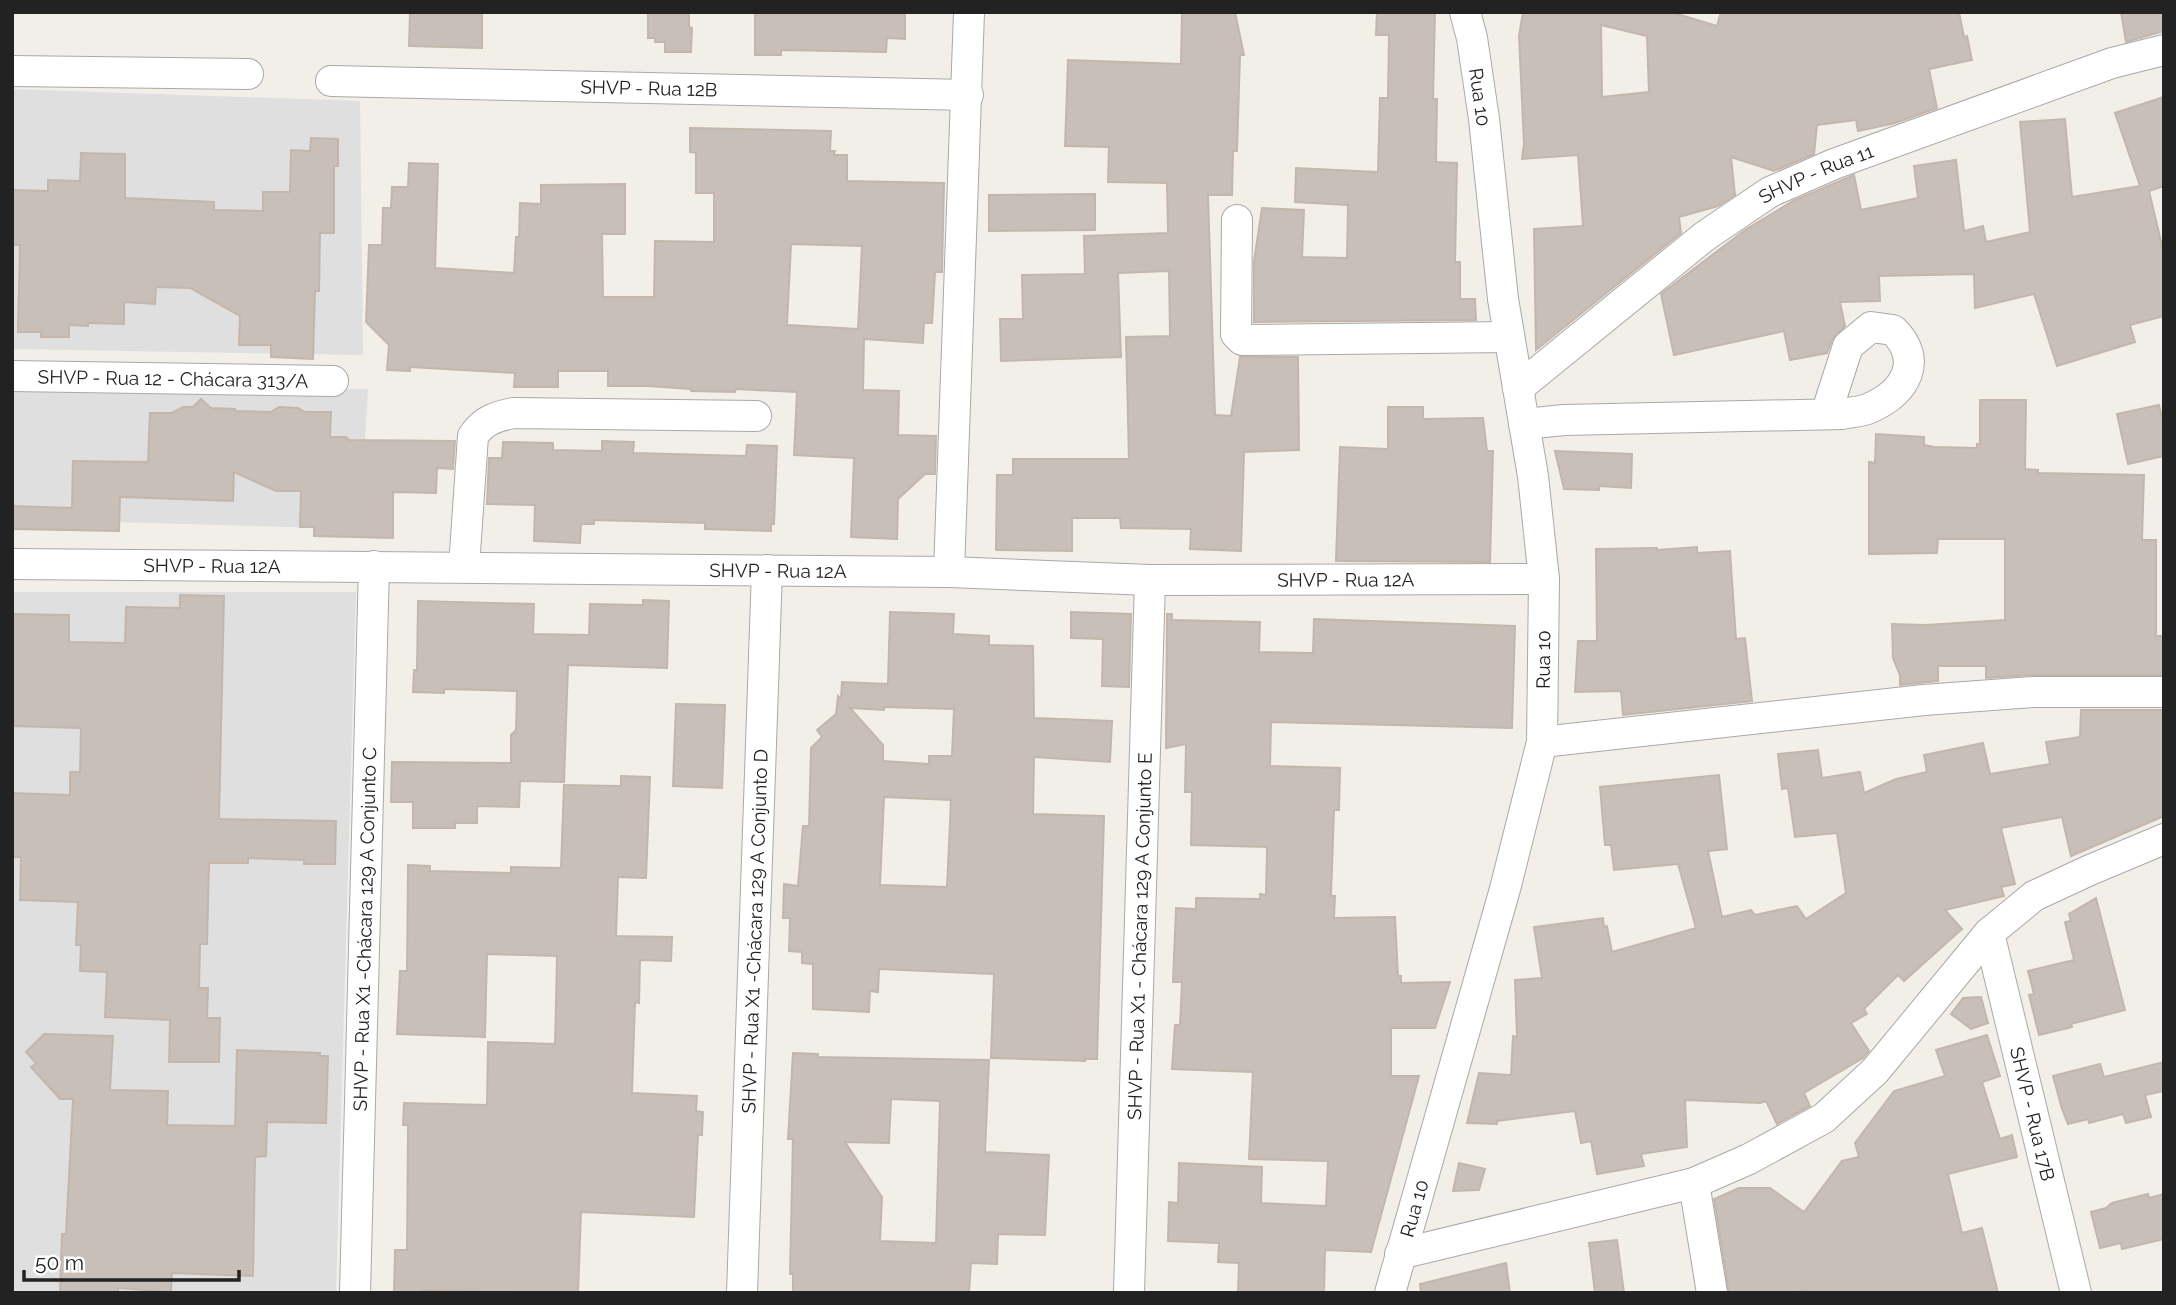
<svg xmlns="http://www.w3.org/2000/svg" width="2176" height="1305" viewBox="0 0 2176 1305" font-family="Raleway,sans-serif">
	<rect width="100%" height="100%" fill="#f2efe9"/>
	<g fill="#e0dfdf">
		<path d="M12 89 360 101 363 355 12 349Z"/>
		<path d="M12 386 368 389 360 529 12 519Z"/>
		<path d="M12 592H356L336 1293H12Z"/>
	</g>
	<g fill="#c7bfb8" stroke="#c4b6ab" stroke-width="2" fill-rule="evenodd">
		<path d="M410 12H482V48L409 46Z"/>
		<path d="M648 12H689V27L692 28 691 52H665V42H655V38H648Z"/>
		<path d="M755 12H905V39L887 38 886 52 781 50V55H755Z"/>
		<path d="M1182 12H1235L1244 55H1240L1237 151H1233L1232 195H1208L1215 415 1231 416 1240 357H1298L1299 450 1244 452 1241 551 1190 549 1191 529 1121 528 1120 518H1072V551L996 550 997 475H1013V459H1129L1126 337 1170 336 1169 271 1118 273 1121 357 1001 361 1000 319H1023L1022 275 1085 274 1084 236 1168 233 1167 183 1108 182 1109 147 1065 146 1068 60 1181 64Z"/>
		<path d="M1377 12H1435L1433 99H1437L1436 162 1457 163 1455 262H1460V299H1475L1476 320 1254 322V261L1262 208 1304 210 1302 257 1347 258 1348 205 1295 202 1296 168 1378 172 1380 98H1388L1389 35H1376Z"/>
		<path d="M1523 12H1671L1717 26 1721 12H1959L1964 37 1967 36 1972 60 1929 69 1937 108 1895 123 1858 131 1856 120 1817 125 1814 154 1774 171 1731 157 1735 195 1718 206 1679 217 1681 233 1536 350 1534 229 1583 226 1578 155 1522 159 1524 144 1519 36ZM1601 25 1647 36 1649 92 1602 97Z"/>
		<path d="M2121 12H2164V31L2126 42Z"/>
		<path d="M2164 97V186L2149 191 2164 254V316L2130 325 2135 342 2057 366 2034 294 1975 308 1974 274 1879 276 1880 301 1840 302 1845 326 1832 340 1827 353 1790 360 1784 331 1674 355 1661 294 1745 230 1793 201 1854 175 1861 210 1918 198 1914 166 1956 160 1964 231 1983 226 1986 242 2030 232 2020 122 2065 119 2072 197 2140 186 2115 113Z"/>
		<path d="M690 128 831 131 830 151H835L834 155H847V181L944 183 942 272H935L932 323H924L923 343 864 339 863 390 899 391 898 435 936 436 935 474H925L898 499 897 539 851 537 854 458 794 455 797 392 736 389 735 392 691 391V389L648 386H608V371H558V387H514L515 373 410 367V371L387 370 389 345 366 322 369 245H382L383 208H391L392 187H408L409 163 438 164 435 268 514 273 516 237H519L520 203 541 204V185L625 184V234H602L603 297H654L655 241 714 242V193H696V153L690 152ZM791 244 862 246 858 329 787 325Z"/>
		<path d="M311 138 338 139V166H334V233H320L319 291H315L313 359 271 357V345H239L240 316 190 288 156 287 155 304 124 302V324L88 323V326L69 325V337H41V332H18L20 245H12V190L48 191V180L80 181 81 153 125 154V198L214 202V210L263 211V192H290L291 150 310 151Z"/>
		<path d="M1095 194V230L989 231V195Z"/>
		<path d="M201 399 211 408 235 409V411L271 412 279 407 298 408 305 412H331L330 437H346L349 440 455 441 453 469 437 468 436 493 393 492V538L314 536V527H300L301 491H276L234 472 233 501 120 497 119 531 12 529V506L72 508 73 461 148 462 150 413H172L183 407H193Z"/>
		<path d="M1980 400H2026L2025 469 2038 470V473L2144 475 2142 540H2156V636H2164V675H2033L1986 678V666H1938V681L1900 685V675L1893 658 1892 624 1926 625 2005 620V539H1938L1937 553 1869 554V462L1875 463 1876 434 1924 437V445L1934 447 1977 448V444H1980Z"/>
		<path d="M2159 405 2164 425V456L2128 464 2117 414Z"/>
		<path d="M1388 407H1423V419L1483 418 1487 451H1493L1490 562 1336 561 1340 447 1388 449Z"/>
		<path d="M602 441 634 442 633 453 746 456 747 445 777 446 774 524H771V531L705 529V523L594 520V524H581L580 543 534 541 535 505 487 504 489 458H502L503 442 553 443V450L602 451Z"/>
		<path d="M1555 451 1632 454 1631 488 1599 486V490L1564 489Z"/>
		<path d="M1697 547V553L1730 551 1736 639 1745 638 1752 701 1623 715 1621 691 1575 692 1578 641H1597L1596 549 1657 548V550Z"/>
		<path d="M180 595 224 596 219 819 336 821 335 864H304V860L248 858V863H209L207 944H200L199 988H208L207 1018H220L219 1062H169L170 1020 105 1017 107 972 80 971 81 945H76L78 902 20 900 21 857H12V793L70 795V772H80L81 728 12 726V614L69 615V642L125 643 126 607 180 608Z"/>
		<path d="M643 600 669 601 667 668 568 665 564 782 520 781 519 807 477 806V823H455V828H413V802H391L392 762 511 763V735L516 730 517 691 444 689V693L413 692 414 670H417L418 601 534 604 533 634 589 635 590 604 643 605Z"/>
		<path d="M890 612 954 614 953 634 989 636V645L1033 646 1034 718 1112 721 1110 762 1034 757 1033 814 1104 816 1097 1059H1085V1061L991 1058 994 974 879 969 878 992 870 991 869 1012 813 1009V964L802 963V952L789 951 790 918H783L784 884 798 886 803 826H809L811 748 822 737 817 730 836 714 838 696 841 699 842 682 888 684ZM884 707 954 709 952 756H929V764L883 761V745L850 708 884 710ZM884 797 951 800 947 887 880 885Z"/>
		<path d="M1071 612 1131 614 1129 687 1102 686 1103 639 1071 638Z"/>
		<path d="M1167 614H1172V620L1260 622 1259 652 1313 653 1314 619 1515 626 1512 728 1271 722 1270 766 1340 768 1339 810H1334L1331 896H1335L1334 918 1395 917 1398 976H1401V983L1450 982 1435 1028H1391V1076H1419L1371 1252 1325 1250 1324 1293H1238L1239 1263 1218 1262 1219 1243 1168 1241 1169 1202 1178 1203 1179 1163 1262 1167 1261 1203 1326 1206 1328 1161 1249 1159 1253 1072 1172 1069 1175 1025H1180L1182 982H1173L1176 908 1196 909V898L1260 899V894L1266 895 1267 847 1191 845 1192 792H1185L1186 744 1166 748Z"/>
		<path d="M676 704 725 705 722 788 673 786Z"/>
		<path d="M2081 710H2164V816L2071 856 2062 817 2001 828 2015 884 2001 887 2004 896 1945 910 1962 929 1904 981 1898 975 1864 1009 1867 1014 1851 1023 1869 1051 1863 1058 1804 1093 1810 1106 1777 1124 1766 1101 1760 1103 1685 1100 1687 1147 1641 1154 1644 1166 1597 1174 1591 1141 1581 1143 1575 1111 1497 1121V1124L1467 1123 1479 1073 1511 1075 1513 1036 1517 1037 1515 980 1542 978 1534 927 1603 918 1604 927 1607 926 1612 952 1696 928 1678 864 1614 870 1611 845H1605L1600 787 1719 775 1727 849 1708 851 1722 917 1751 910 1755 915 1797 906 1806 919 1846 893 1837 833 1795 837 1788 788 1782 789 1778 754 1818 750 1822 778 1860 772 1864 793 1896 779 1927 772 1924 755 1983 743 1990 774 2050 764 2046 742 2080 737Z"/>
		<path d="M621 776 650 777 646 878 618 877 616 936 672 937 671 961 640 960 639 1003 635 1002 632 1093 697 1096 696 1111 703 1112 702 1135H698L694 1217 581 1212 578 1293 422 1290V1293H394L395 1250H407L408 1125H403L404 1103 487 1105 488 1042 555 1044 556 1003 557 956 487 954 485 1037 397 1034 400 971H407L408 865 430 866V871L511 873V867L561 868 564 785 621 786Z"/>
		<path d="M2096 898 2125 1010 2071 1024 2072 1027 2039 1035 2029 995 2034 994 2028 971 2074 960 2065 922 2071 921 2069 914Z"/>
		<path d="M1981 997 1988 1023 1971 1029 1951 1014 1963 998Z"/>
		<path d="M44 1034 113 1036 110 1090 168 1091 167 1125 235 1126 237 1050 320 1053V1056H328L326 1123 267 1122 266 1156 255 1157 253 1276 172 1273 171 1292 118 1288V1293H60L62 1234H66L73 1099H60L31 1067 36 1063 26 1052Z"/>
		<path d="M1987 1035 2000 1076 1982 1082 2000 1139 2012 1135 2017 1157 1948 1174 1962 1233 1982 1228 1998 1293H1806V1290L1783 1293H1729L1714 1199 1739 1188H1770L1804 1212 1842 1161 1859 1157 1855 1143 1894 1091 1945 1076 1936 1050Z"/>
		<path d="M793 1053 818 1054V1057L989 1060 985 1152 1049 1155 1045 1235 998 1234 997 1264 971 1263 969 1293H793V1274H790L793 1139H788ZM891 1099 940 1101 936 1243 880 1241 882 1197 845 1142 889 1143Z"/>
		<path d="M2164 1062V1091L2145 1095 2151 1117 2126 1123 2123 1114 2089 1123 2088 1119 2068 1124 2062 1109 2053 1076 2100 1064 2104 1077Z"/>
		<path d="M1459 1163 1485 1169 1479 1190 1453 1191Z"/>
		<path d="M2148 1194 2149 1198 2164 1194V1239L2122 1249 2121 1243 2100 1248 2091 1212 2106 1208 2112 1203Z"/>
		<path d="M1617 1240 1624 1293H1595L1589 1243Z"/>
		<path d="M1506 1263 1510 1293H1421L1420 1284Z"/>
	</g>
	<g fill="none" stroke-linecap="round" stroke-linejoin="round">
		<defs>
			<g id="minor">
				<path d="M12 71 248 74"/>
				<path id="s1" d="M331 81 968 95"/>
				<path d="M1237 220 1236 334 1242 340 1509 337"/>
				<path id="s2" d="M12 376 333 381"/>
				<path id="s3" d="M1518 388 1705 236 1770 192 1834 164 2112 63 2164 50"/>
				<path d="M1524 424 1564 420 1842 414C1851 412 1861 412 1870 408 1906 392 1924 360 1893 330L1871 327 1848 346 1826 414"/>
				<path id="s4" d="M12 564 949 572 1150 580 1544 579"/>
				<path d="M464 567 473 436C484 420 495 417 513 413L756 416"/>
				<path d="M949 572 969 12"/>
				<path d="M1542 742 1924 700 2033 692H2164"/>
				<path id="s5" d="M1989 933 2076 1293"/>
				<path d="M1694 1183 1712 1293"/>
				<path d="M1400 1254 1694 1183 1749 1159 1824 1118 1875 1071 1989 933 2034 896 2090 870 2164 839"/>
				<path id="s6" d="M355 1293 374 566"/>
				<path id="s7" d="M742 1293 767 570"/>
				<path id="s8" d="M1129 1293 1150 580"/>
				<path id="s9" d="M1390 1293 1505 889 1542 742 1544 579 1533 476 1503 299 1484 119 1472 38 1465 12"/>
			</g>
		</defs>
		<use href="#minor" stroke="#a9a9a9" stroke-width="32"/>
		<use href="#minor" stroke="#fff" stroke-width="30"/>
	</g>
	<g text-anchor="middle" stroke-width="7" stroke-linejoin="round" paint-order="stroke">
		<g font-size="19" fill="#222" stroke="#fff">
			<text dy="7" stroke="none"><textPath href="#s1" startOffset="318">SHVP - Rua 12B</textPath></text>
			<text transform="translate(1480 97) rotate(82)" y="7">Rua 10</text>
			<text dy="7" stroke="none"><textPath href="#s3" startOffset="369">SHVP - Rua 11</textPath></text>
			<text dy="7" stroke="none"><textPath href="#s2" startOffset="161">SHVP - Rua 12 - Chácara 313/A</textPath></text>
			<text dy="7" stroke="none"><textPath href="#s4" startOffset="200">SHVP - Rua 12A</textPath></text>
			<text dy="7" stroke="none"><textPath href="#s4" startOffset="766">SHVP - Rua 12A</textPath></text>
			<text dy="7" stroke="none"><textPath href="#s4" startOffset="1334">SHVP - Rua 12A</textPath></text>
			<text dy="7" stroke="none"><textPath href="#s9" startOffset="654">Rua 10</textPath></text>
			<text dy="7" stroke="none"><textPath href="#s6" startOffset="364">SHVP - Rua X1 -Chácara 129 A Conjunto C</textPath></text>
			<text dy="7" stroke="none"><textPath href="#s7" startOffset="362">SHVP - Rua X1 -Chácara 129 A Conjunto D</textPath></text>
			<text dy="7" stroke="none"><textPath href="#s8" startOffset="357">SHVP - Rua X1 - Chácara 129 A Conjunto E</textPath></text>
			<text dy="7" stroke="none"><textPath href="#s5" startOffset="186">SHVP - Rua 17B</textPath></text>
			<text dy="7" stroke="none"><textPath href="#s9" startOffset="88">Rua 10</textPath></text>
		</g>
	</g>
	<rect width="2176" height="1305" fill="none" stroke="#222222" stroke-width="28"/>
	<path d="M24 1270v10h215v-10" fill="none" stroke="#222222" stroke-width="3.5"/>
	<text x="35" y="1270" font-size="21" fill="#222222" stroke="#ffffff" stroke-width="5" paint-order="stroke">50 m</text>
</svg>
